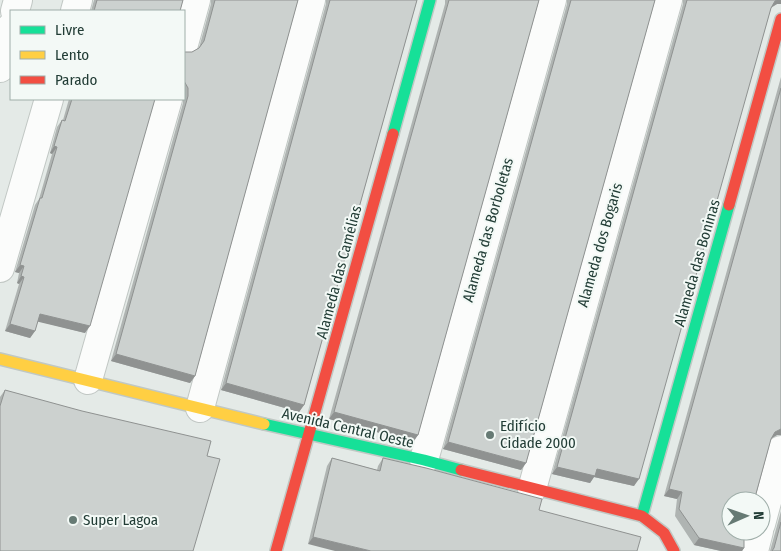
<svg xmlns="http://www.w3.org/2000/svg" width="781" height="551" viewBox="0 0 781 551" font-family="'Fira Sans Condensed',sans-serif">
	<rect width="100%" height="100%" fill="#e4eae7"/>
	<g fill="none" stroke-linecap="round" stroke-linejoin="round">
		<defs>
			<g id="street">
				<path d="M15 11 18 0"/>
				<path d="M75 11 78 0"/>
				<path d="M184 44 196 0"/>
				<path d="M0 68 11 27"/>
				<path d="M0 268 49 99"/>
				<path d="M88 380 168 99"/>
				<path d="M200 408 311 0"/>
				<path d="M424 460 552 0"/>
				<path d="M532 489 668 0"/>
				<path d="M761 524 781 450"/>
				<path d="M754 551 759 531"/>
			</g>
			<g id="fast">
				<path d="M393 134 430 0"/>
				<path d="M264 424 424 460 461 470"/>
				<path d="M642 516 729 205"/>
			</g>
			<path id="slow" d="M0 359 264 424"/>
			<g id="jam">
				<path d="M729 205 781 19"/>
				<path d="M461 470 642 516 664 533 674 551"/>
				<path d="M276 551 393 134"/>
			</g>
		</defs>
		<use href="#street" stroke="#c1c7c4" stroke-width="30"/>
		<use href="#fast" stroke="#c0c8c4" stroke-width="14"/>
		<use href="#slow" stroke="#c0c8c4" stroke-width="14"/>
		<use href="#jam" stroke="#c0c8c4" stroke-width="14"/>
		<use href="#street" stroke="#fbfcfb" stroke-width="28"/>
		<use href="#fast" stroke="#16e098" stroke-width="11"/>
		<use href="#slow" stroke="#ffcf43" stroke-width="11"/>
		<use href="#jam" stroke="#f24e42" stroke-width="11"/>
	</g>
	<g fill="#afb4b2">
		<path d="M94 0H183L180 11H91Z"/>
		<path d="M211 0H298L195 376 190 383 111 361 183 103V99H184V52H192L199 48 211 4Z"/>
		<path d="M326 0H417L304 405 299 412 221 390 326 4Z"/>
		<path d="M445 0H539L418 435 413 442 329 419 445 4Z"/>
		<path d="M567 0H655L526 463 521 470 443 449 567 4Z"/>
		<path d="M683 0H781V4H777L771 8 634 486 594 477 590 483 552 474 683 4Z"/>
		<path d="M781 77V435H777L771 439 744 540V548L742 551H721L694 545 675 516 677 499 664 496Z"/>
		<path d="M69 99H155L85 333 38 321 35 331 30 338 5 331 19 284 17 283 19 273 15 272 35 205 39 199 52 154 50 153 57 127 62 120H63Z"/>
		<path d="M5 390 207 456 0 551V397Z"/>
		<path d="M332 458 377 470 378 466 383 458 426 468 308 544 327 466Z"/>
		<path d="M781 511V551H770Z"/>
	</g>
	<g fill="#8f9291">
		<path d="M777 0H781V4H777L770 8 775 1Z"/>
		<path d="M54 146 57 147 52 154 50 153Z"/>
		<path d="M20 265 24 266 19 273 15 272Z"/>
		<path d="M21 276 24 277 19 284 17 283Z"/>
		<path d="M40 314 90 326 85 333 35 321Z"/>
		<path d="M10 324 35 331 30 338 5 331Z"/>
		<path d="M116 354 195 376 190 383 111 361Z"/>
		<path d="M226 383 304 405 299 412 221 390Z"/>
		<path d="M334 412 418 435 413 442 329 419Z"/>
		<path d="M781 429V435H777L770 439 775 432Z"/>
		<path d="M448 442 526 463 521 470 443 449Z"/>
		<path d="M557 467 597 469 639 479 634 486 594 477 590 483 552 474Z"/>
		<path d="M669 489 682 492 677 499 664 496Z"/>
		<path d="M313 537 371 551H335L308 544Z"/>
		<path d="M699 538 744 548 742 551H721L694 545Z"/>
	</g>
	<g fill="#ccd1cf" stroke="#8f9291">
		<path d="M97 0H183L180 11H94Z"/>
		<path d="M215 0H298L195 376 116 354 188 96V88L184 81V52H192L199 48 204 41Z"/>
		<path d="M330 0H417L304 405 226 383Z"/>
		<path d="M449 0H539L418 435 334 412Z"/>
		<path d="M571 0H655L526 463 448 442Z"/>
		<path d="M687 0H777L775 1 771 8 639 479 597 469 595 476 557 467Z"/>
		<path d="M781 88V429L775 432 771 439 754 501H731V531H746L744 540V548L699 538 679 509 682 492 669 489Z"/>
		<path d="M72 99H155L90 326 40 314 35 331 10 324 24 277 21 276 24 266 20 265 40 198H42L57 147 54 146 62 120 65 121Z"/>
		<path d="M5 390 82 411 211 441 207 456 220 459 193 551H0V406Z"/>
		<path d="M332 458 380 471 383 458 426 468 542 499 539 510 641 537 637 551H371L313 537Z"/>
		<path d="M781 522V551H772L774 548Z"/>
	</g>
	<g fill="#667a74" stroke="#f3f9f6" stroke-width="2">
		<circle cx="490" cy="435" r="5"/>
		<circle cx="73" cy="520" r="5"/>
	</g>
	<g text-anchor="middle" stroke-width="4" stroke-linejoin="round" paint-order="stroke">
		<g font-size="15" fill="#223d36" stroke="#f3f9f6">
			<text transform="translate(488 230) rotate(-74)" y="5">Alameda das Borboletas</text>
			<text transform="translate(600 245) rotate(-74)" y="5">Alameda dos Bogaris</text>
			<text transform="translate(697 263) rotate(-74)" y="5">Alameda das Boninas</text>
			<text transform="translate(339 272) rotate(-75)" y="5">Alameda das Camélias</text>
			<text transform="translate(348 428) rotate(13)" y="5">Avenida Central Oeste</text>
		</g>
		<g font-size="15" fill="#223d36" stroke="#f3f9f6" text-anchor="start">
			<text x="500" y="431">Edifício<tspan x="500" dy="17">Cidade 2000</tspan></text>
			<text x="83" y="525">Super Lagoa</text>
		</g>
	</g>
	<rect x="10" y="10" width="175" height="90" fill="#f3f9f6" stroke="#9faea9"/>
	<rect x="20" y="26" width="25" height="8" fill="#16e098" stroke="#9faea9"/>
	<text x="55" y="35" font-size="15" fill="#223d36">Livre</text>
	<rect x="20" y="51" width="25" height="8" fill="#ffcf43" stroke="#9faea9"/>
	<text x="55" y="60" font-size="15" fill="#223d36">Lento</text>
	<rect x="20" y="76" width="25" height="8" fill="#f24e42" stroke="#9faea9"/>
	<text x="55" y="85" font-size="15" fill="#223d36">Parado</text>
	<g transform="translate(746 516) rotate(88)"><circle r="24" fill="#f3f9f6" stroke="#9faea9"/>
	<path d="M0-4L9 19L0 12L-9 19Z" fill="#667a74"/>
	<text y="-8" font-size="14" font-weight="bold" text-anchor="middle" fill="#223d36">N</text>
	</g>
</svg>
